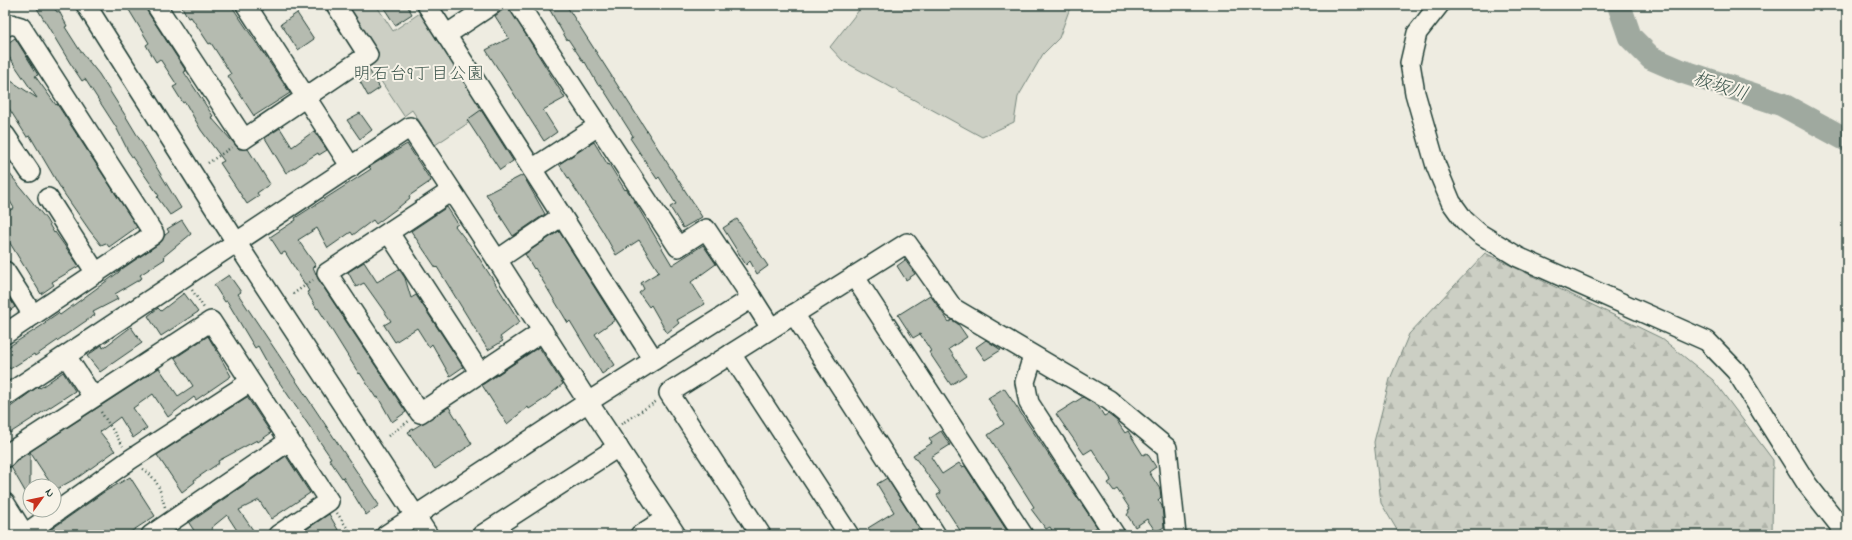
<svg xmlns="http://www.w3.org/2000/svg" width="1852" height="540" viewBox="0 0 1852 540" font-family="'Indie Flower','Klee One',sans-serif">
	<defs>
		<pattern id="forest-firs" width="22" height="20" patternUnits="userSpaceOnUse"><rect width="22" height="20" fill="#cccfc4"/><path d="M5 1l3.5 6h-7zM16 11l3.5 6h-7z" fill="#afb3a9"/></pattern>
	</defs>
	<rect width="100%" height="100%" fill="#eeece1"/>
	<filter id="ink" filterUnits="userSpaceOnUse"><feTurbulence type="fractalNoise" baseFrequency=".025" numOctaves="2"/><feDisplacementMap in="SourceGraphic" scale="8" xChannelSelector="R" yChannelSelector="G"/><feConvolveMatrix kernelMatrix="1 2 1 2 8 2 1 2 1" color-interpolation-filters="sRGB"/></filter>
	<g filter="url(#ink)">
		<g fill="#cccfc4" stroke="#76867c">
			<path d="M352 5H376L393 31 423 11 488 110 435 145 412 110 404 116 369 63 378 56 347 9Z"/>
			<path d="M863 5H1071L1059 38 1043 54 1018 97 1014 122 982 137 843 61 830 47Z"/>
		</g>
		<path fill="url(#forest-firs)" stroke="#76867c" d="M1485 253 1661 338 1713 380 1773 460 1772 535H1400L1381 503 1374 442 1390 379 1409 334Z"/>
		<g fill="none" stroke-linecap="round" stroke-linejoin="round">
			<path stroke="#9fa99f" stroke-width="24" d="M1619 5 1630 37 1651 58 1681 71 1781 104 1847 140"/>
		</g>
		<g fill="#b5bbb0" stroke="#1f3d34">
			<path d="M35 5H52L57 12 59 11 67 26 65 27 79 49 99 74 125 115 181 208 170 215 157 197 159 196 128 151 116 127 85 79 82 81 70 63Z"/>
			<path d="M126 5H145L147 11 186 71 184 72 213 116 211 117 239 149H248L270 184 257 193 259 196 247 204 220 163 224 161 201 130 185 102 183 103 173 87 177 85 160 59 156 62 146 45 149 43Z"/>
			<path d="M181 5H231L290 93 254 116 228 76 231 74 211 43 209 44 191 17 188 18Z"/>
			<path d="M382 5H407L412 14 395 25Z"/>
			<path d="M547 5H566L702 217 683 228 670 207 676 204 659 177 657 179 630 138 633 136 600 84 598 85 585 62 584 63 568 39 567 40Z"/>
			<path d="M508 6 565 98 543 110 557 132 544 141 486 50 509 38 495 16Z"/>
			<path d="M297 13 314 39 298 50 281 24Z"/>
			<path d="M15 38 38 75 35 76 56 105 57 104 137 227 109 247 106 243 101 245 90 231 63 192 30 136 27 137 5 102V77L37 98 5 51V45Z"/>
			<path d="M368 68 380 88 368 96 357 76Z"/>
			<path d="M481 110 512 159 513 161 500 170 467 120Z"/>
			<path d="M360 113 372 130 360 139 347 120Z"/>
			<path d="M280 128 292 147 314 131 327 150 319 155 318 153 286 173 265 138Z"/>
			<path d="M594 142 608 165 609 164 625 190 626 189 630 194 672 265 703 245 716 264 691 282 705 304 677 320 679 323 667 333 651 305 649 307 639 293 644 289 641 283 659 272 639 240 616 255 602 230 559 164Z"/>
			<path d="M407 144 431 181 409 196 410 198 399 207 376 224 373 220 353 235 351 232 328 248 317 228 298 240 316 266 313 267 318 279 406 412 392 422 378 397 376 398 360 373 359 374 318 308 317 309 307 292 309 291 285 252 281 254 270 237 296 220 295 218 371 169 369 167Z"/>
			<path d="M5 168 46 219 54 233 55 232 79 266 52 282 54 285 41 294 5 235V213L14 208 5 193Z"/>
			<path d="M523 175 545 214 513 236 486 194Z"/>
			<path d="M447 207 458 224 455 226 474 250 520 322 500 337 503 341 488 350 437 267 436 268 411 231Z"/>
			<path d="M737 219 768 266 757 274 750 261 746 265 723 228Z"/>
			<path d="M182 220 191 234 163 257 165 259 140 275 142 278 115 294 118 299 93 312 95 315 83 323 35 356 34 354 10 369 5 361V349L46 323 45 322 58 313 60 315 119 272V271L160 243 165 235 169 232 167 229Z"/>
			<path d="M559 231 615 320 595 334 615 365 602 374 570 321 568 323 535 268 534 269 525 254Z"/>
			<path d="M905 260 915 274 906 280 897 266Z"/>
			<path d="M364 262 377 282 399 269 405 278 411 298 416 295 463 367 450 376 432 344 429 347 417 328 395 342 384 325 391 321 364 283 356 287 348 272Z"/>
			<path d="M229 275 241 292 238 294 379 505 366 515 343 477 342 478 329 459 331 458 273 373 258 346 255 348 227 301 225 302 214 285Z"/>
			<path d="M5 291 15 307 5 314Z"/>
			<path d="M184 293 198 312 161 336 148 316 158 308 161 311Z"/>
			<path d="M930 295 949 322 952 320 958 324 967 337 949 349 966 375 951 385 929 352 931 351 920 334 913 338 898 315Z"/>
			<path d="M131 327 142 343 100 372 87 356 102 345 103 348Z"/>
			<path d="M208 336 231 376 196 400 194 397 168 417 153 394 133 408 147 428 133 438 120 417 100 432 115 451 80 476 55 490 30 452V500L11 467 17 460 159 368 178 396 193 386 175 358Z"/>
			<path d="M986 340 1001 350 985 360 976 347Z"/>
			<path d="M539 347 563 384 543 400 529 409 528 407 507 424 482 385Z"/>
			<path d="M63 372 75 391 10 433 5 425V411L36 388 39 387 40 388Z"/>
			<path d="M1004 388 1097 527 1084 535H1055L1050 527 1046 529 1031 509 1034 507 988 435 1004 424 988 398Z"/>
			<path d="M247 397 271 433 258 442 257 440 218 461 219 463 194 480 195 482 182 492 157 455Z"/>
			<path d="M1083 397 1098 406 1104 416 1108 414 1117 421 1125 433 1128 431 1143 455 1147 453 1156 467 1149 472 1160 489 1161 497 1158 500 1162 506 1164 527 1156 532 1147 519 1135 527 1127 515 1129 512 1128 510 1130 509 1117 489 1114 491 1108 483 1111 481 1110 478 1092 449 1084 454 1056 414Z"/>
			<path d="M449 407 472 444 435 469 408 432Z"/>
			<path d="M941 431 950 445 931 457 942 474 959 463 962 467 965 466 1009 534 1007 535H963L937 495 941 493 913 455 932 443 929 439Z"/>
			<path d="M286 456 310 493 271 519 259 500 239 510 253 530 246 535H240L227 515 211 528 215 535H197L189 523Z"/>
			<path d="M130 477 155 516 126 535H43L104 492Z"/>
			<path d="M887 478 923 535H872L868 528 894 512 877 484Z"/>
			<path d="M329 514 341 535H298Z"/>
		</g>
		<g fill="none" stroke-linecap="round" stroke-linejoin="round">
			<defs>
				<g id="minor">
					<path d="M86 5 236 242 428 535"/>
					<path d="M156 5 244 139 368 55 336 5"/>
					<path d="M246 5 351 167"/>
					<path d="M519 5 678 247 706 229 752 298 654 360 562 216"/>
					<path d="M1439 5 1417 33 1410 63 1415 93 1436 166 1451 202 1464 220 1480 234 1518 257 1707 341 1736 371 1807 484 1847 535"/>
					<path d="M5 27 11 24 21 27 154 234 5 334"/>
					<path d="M446 35 491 5"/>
					<path d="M5 135 30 172"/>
					<path d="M532 169 598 126"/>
					<path d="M451 191 327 273 420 413 543 331"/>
					<path d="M48 198 96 273"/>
					<path d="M389 233 480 373"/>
					<path d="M497 260 588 402 654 360"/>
					<path d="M5 271 33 315"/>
					<path d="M854 276 1023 535"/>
					<path d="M752 298 771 328"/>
					<path d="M794 314 936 535"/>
					<path d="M731 354 849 535"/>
					<path d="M66 356 93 397"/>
					<path d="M1033 356 1025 382 1029 403 1115 535"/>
					<path d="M5 396 410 127 497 260 562 216 427 5"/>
					<path d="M5 458 10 452 211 321 329 501 278 535"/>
					<path d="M5 503 25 535"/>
					<path d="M25 534 131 459 250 382"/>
					<path d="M151 535 289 441"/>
					<path d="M386 535 588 402 676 535"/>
					<path d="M482 535 618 447"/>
					<path d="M640 535 665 519"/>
					<path d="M761 535 669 393 907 243 953 308 1109 400 1167 448 1176 535"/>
				</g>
			</defs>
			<use href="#minor" stroke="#1f3d34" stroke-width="22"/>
			<g stroke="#1f3d34" stroke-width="2.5" stroke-dasharray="1 3" stroke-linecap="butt">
				<path d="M208 163 232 147"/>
				<path d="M192 290 204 308"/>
				<path d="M293 294 313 280"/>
				<path d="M101 412 123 446"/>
				<path d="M621 424 657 401"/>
				<path d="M388 436 409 421"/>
				<path d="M143 469C158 479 160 490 165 507"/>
				<path d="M337 513 352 535"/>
			</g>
			<use href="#minor" stroke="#f7f3e8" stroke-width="19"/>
		</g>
	</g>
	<g text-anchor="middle" stroke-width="4" stroke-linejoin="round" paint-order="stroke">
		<g font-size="18" fill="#425a51" stroke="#f7f3e8">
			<text x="419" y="79">明石台9丁目公園</text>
		</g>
		<g font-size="19" font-style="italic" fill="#3f584f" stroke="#f7f3e8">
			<text transform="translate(1721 85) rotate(18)" y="7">板坂川</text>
		</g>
	</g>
	<rect width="1852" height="540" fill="none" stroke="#f7f3e8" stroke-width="20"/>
	<rect x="10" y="10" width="1832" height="520" fill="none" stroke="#1f3d34" stroke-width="1.5" filter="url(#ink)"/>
	<g transform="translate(42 498) rotate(57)"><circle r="19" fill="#f7f3e8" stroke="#a1aaa0"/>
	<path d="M0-3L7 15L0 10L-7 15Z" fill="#c8321e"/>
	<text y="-6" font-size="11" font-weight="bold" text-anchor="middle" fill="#1f3d34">N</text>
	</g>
</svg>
